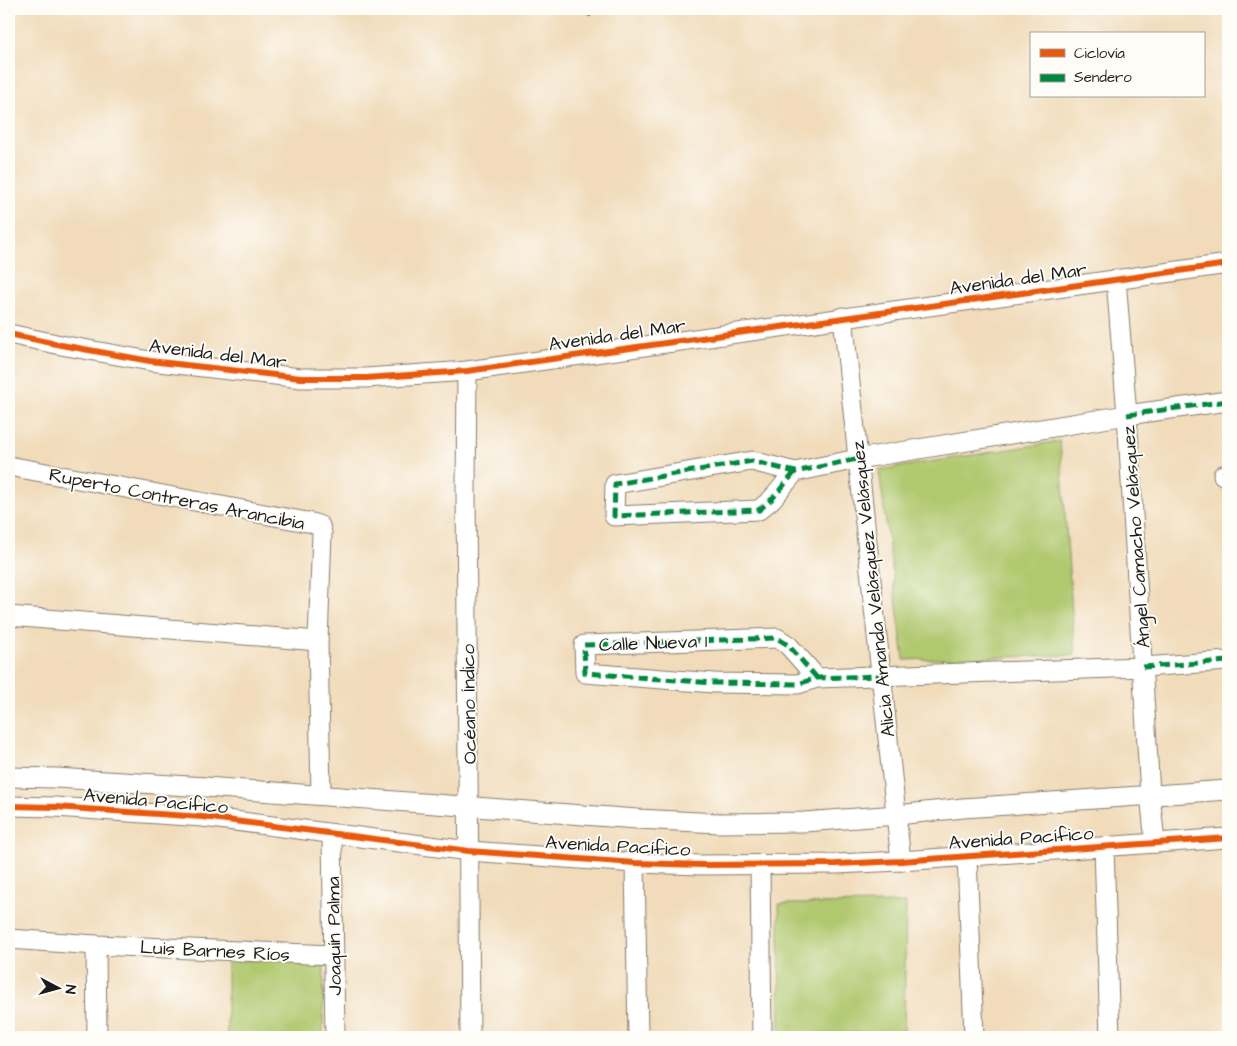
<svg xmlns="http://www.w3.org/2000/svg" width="1237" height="1046" viewBox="0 0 1237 1046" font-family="'Architects Daughter',sans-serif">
	<rect width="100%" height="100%" fill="#fdfcf7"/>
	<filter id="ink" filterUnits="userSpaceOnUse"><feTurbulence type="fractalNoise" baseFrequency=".02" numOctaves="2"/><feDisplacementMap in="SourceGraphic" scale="10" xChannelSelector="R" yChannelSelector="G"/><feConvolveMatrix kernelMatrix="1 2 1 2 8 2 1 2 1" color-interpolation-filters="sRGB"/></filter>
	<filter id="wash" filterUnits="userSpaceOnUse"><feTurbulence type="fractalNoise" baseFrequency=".0096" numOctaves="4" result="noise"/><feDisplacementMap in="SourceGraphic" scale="20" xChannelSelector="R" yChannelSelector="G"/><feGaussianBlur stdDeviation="1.12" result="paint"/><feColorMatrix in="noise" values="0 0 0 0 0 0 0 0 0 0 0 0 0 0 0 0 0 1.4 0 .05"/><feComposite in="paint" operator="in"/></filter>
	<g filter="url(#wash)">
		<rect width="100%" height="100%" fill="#f1dbba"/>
		<g fill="#b0c86e" stroke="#667245">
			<path d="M1060 441 1075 655 904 660 879 470Z"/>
			<path d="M906 903 904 1031 812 1034 811 1037H780L779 904Z"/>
			<path d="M227 960 324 961 323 1033 320 1037H227Z"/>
		</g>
	</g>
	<g filter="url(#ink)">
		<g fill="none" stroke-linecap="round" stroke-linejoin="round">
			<defs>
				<g id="minor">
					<path d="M1116 279 1127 415 1150 794 1155 843"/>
					<path d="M843 317 901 861"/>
					<path d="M9 334 61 345 150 361 301 378H366L467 371 1228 264"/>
					<path d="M467 371 466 489 470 1037"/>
					<path d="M9 466 312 523 320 526 322 533 318 641 321 795"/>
					<path d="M795 472 772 499 759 510 614 516 615 484 752 461 795 472 857 459 1127 415 1228 401"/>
					<path d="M1223 475H1228"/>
					<path d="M9 616 318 641"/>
					<path d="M817 678 788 645 777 638 584 645 585 673 714 683 798 684 817 678 1143 667 1228 661"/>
					<path d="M9 777 56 778 206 787 637 819 719 823 804 822 897 815 963 808 1228 790"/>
					<path d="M9 806 55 807 203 817 469 851 635 863 703 865 836 864 901 861 1228 838"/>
					<path d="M332 834 335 1037"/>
					<path d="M1104 847 1110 1037"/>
					<path d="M967 856 974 1037"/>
					<path d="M635 863 638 1037"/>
					<path d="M760 865 762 1037"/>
					<path d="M9 939 96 945 333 955"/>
					<path d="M96 945 97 1037"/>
				</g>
			</defs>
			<use href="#minor" stroke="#867c6b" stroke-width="21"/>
			<use href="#minor" stroke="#fff" stroke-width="19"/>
			<g stroke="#00873e" stroke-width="5" stroke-dasharray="10 5" stroke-linecap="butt">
				<path d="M588 16 592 9"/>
				<path d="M1127 415 1228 401"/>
				<path d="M795 472 772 499 759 510 614 516 615 484 752 461 795 472 857 459"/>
				<path d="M1223 475H1228"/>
				<path d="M1143 667 1228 661"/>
				<path d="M817 678 788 645 777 638 584 645 585 673 714 683 798 684 817 678 881 676"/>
			</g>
			<defs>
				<g id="cycleway">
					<path d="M9 334 61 345 150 361 301 378H366L467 371 1228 264"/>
					<path d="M9 806 55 807 203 817 469 851 635 863 703 865 836 864 901 861 1228 838"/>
				</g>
			</defs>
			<use href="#cycleway" stroke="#fdfcf7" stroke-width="9"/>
			<use href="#cycleway" stroke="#e8590c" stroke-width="6"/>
		</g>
	</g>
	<g text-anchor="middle" stroke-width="4" stroke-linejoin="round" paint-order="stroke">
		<g font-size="19" fill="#1c1c1c" stroke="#fdfcf7">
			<text transform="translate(1018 278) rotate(-8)" y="7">Avenida del Mar</text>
			<text transform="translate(617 334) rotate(-8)" y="7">Avenida del Mar</text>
			<text transform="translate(218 353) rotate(7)" y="7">Avenida del Mar</text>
			<text transform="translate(177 498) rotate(11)" y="7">Ruperto Contreras Arancibia</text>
			<text transform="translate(1135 537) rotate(-94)" y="7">Ángel Camacho Velásquez</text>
			<text transform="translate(872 589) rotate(-96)" y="7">Alicia Amanda Velásquez Velásquez</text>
			<text transform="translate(653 642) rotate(-2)" y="7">Calle Nueva 1</text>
			<text transform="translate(468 704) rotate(-91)" y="7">Océano Índico</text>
			<text transform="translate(156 800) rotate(5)" y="7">Avenida Pacífico</text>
			<text transform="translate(1021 837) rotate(-4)" y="7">Avenida Pacífico</text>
			<text transform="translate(618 845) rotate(3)" y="7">Avenida Pacífico</text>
			<text transform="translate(333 936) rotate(-91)" y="7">Joaquín Palma</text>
			<text transform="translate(215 950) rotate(3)" y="7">Luis Barnes Ríos</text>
		</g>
	</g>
	<rect width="1237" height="1046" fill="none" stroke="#fdfcf7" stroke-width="30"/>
	<rect x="1030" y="32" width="175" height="65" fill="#fdfcf7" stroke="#a3a29f"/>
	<rect x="1040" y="49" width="25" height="8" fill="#e8590c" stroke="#a3a29f"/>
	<text x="1074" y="58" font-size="15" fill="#1c1c1c">Ciclovía</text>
	<rect x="1040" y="74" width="25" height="8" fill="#00873e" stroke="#a3a29f"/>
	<text x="1074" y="82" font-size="15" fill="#1c1c1c">Sendero</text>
	<g transform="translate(58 988) rotate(96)" stroke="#fdfcf7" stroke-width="4" paint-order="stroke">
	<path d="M0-4L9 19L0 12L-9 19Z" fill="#1c1c1c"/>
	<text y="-8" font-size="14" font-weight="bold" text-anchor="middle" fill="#1c1c1c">N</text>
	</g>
</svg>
